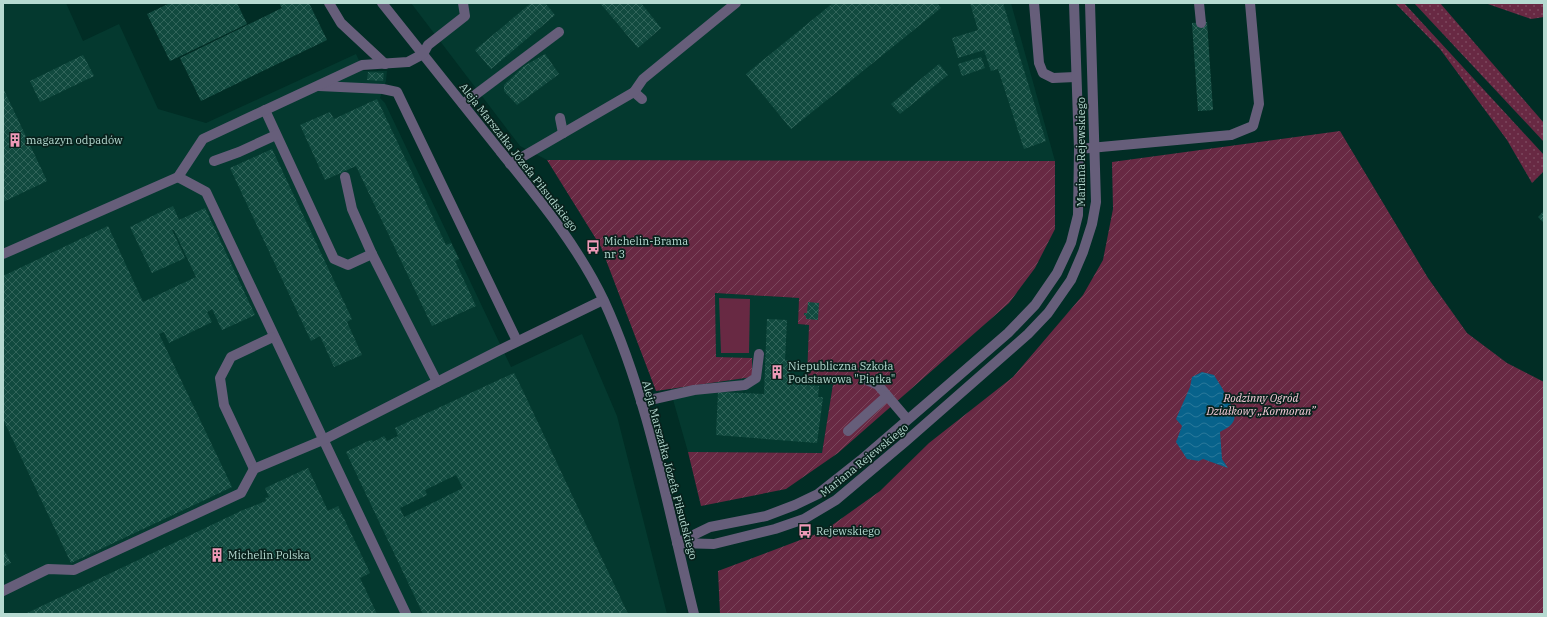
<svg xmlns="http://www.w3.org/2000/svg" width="1547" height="617" viewBox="0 0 1547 617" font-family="'IBM Plex Serif',serif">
	<defs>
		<pattern id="grass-dots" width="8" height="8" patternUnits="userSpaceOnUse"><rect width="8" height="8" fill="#682943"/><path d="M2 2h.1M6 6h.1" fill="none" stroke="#7b475d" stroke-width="1.8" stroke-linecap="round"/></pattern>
		<pattern id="garden-furrows" width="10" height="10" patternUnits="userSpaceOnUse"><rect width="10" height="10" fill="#682943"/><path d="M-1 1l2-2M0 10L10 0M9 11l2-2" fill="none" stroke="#7b475d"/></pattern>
		<pattern id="water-waves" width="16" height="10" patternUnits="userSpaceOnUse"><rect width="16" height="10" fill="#07628b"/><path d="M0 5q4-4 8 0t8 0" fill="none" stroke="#29789a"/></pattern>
		<pattern id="building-cross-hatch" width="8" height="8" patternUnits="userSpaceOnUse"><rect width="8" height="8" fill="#114a3f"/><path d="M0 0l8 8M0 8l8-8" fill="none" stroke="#31645a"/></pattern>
	</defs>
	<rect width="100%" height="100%" fill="#012d25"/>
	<g fill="#04392f">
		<path d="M3 3H66L83 41 119 24 158 109 206 123 356 54 364 71H387L386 81 380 98 385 103 511 367 582 334 617 416 667 614H3Z"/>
		<path d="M411 3H1011L1055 161 547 160 520 146Z"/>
		<path d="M715 293 799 298 798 324 809 325 807 377 812 382 833 383 822 453 688 452 670 389 752 377V358L716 357Z"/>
	</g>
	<g fill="url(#grass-dots)">
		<path d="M1395 3H1404L1544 155V171L1532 183 1507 140 1440 49Z"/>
		<path d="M1414 3H1440L1544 123V142Z"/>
		<path d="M1485 3H1544V17L1531 19Z"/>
	</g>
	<g fill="url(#garden-furrows)">
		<path d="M1340 131 1428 278 1467 333 1507 363 1544 382V614H720L718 571 824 531 880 491 929 443 1013 377 1083 295 1103 260 1113 209 1112 162Z"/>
		<path d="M547 160 1055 161V229L1035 268 1009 303 838 453 786 489 701 506 688 452 822 453 833 384 812 382 807 377 809 325 798 324 799 298 715 293 716 357 752 358V377L656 391 601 247Z"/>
	</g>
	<path fill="#682943" d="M719 298 750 299 749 353H721Z"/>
	<path fill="url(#water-waves)" d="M1202 372 1214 375C1219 383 1238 412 1234 420 1232 426 1225 429 1220 432L1222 459 1228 468 1203 459 1199 461 1187 459 1176 442 1182 426 1176 419 1190 387 1192 377Z"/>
	<g fill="url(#building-cross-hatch)" fill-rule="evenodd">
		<path d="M170 3H237L247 24 170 61 147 14Z"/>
		<path d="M279 3H309L327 40 201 101 180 58 282 8Z"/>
		<path d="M531 3H545L555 15 491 69 475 50Z"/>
		<path d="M600 3H641L661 28 638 48Z"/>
		<path d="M833 3H937L941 8 791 129 746 74Z"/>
		<path d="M970 3H1003L1046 141 1024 149 998 69 991 71 984 50 958 58 952 38 978 30Z"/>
		<path d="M1207 22 1213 110 1198 111 1192 23Z"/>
		<path d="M545 54 559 74 517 105 504 91V85L524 66Z"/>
		<path d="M83 55 94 76 40 102 30 81Z"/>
		<path d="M981 57 985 68 962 76 958 64Z"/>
		<path d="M939 64 948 75 900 114 891 104Z"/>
		<path d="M368 72 384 73 383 81 367 80Z"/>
		<path d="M3 88 47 181 3 202Z"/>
		<path d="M377 99 446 245 451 243 459 259 455 261 476 306 432 326 356 166 325 180 300 125 330 112 334 119Z"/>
		<path d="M272 149 352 319 347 322 362 355 334 367 320 336 311 341 230 168Z"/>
		<path d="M173 206 179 220 205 208 255 315 222 330 212 309 207 312 212 322 169 343 164 332 159 334 232 487 71 563 3 419V276L108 226 143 302 196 277 174 230H172L185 258 152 273 130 227Z"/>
		<path d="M1544 211V223L1538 217Z"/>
		<path d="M808 302 819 303 818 320 806 319V316L804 315V313H807Z"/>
		<path d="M767 319 787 320 785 360H790L789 384 819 386 818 397H823L817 443 716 435 718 392 764 394Z"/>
		<path d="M514 373 523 391 628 614H423L346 452 368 441 372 440 373 442 384 436 387 441 398 436 395 428ZM456 475 463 488 404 517 400 508 427 495 425 490Z"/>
		<path d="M308 468 328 511 338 506 370 573 360 578 377 614H25L243 510 266 501 265 498 269 497 265 488Z"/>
		<path d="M3 548 11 563 3 567Z"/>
	</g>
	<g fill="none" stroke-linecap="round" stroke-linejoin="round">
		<g stroke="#665e7a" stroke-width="10">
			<path d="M329 3 341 23 385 64"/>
			<path d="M382 3C422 53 461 102 500 151 538 198 578 246 604 301 649 399 668 510 694 614"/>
			<path d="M1034 3 1039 63 1043 73 1053 78 1075 77"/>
			<path d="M1199 3 1201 23"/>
			<path d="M319 86 383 89 397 92 517 341"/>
			<path d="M634 92 642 99"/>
			<path d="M463 104 559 32"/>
			<path d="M265 110 334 259 348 265 372 254"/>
			<path d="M560 118 563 133"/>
			<path d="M1079 149 1231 135 1253 126 1259 104 1250 3"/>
			<path d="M214 161 239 152 276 135"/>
			<path d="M510 164 634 92 643 79 736 3"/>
			<path d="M178 177 206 192 406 614"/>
			<path d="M345 177 352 209 372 254 437 382"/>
			<path d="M3 254 178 177 203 139 362 65 408 62 423 54 428 45 465 16 463 3"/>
			<path d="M864 379 878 385 907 419"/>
			<path d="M641 402 694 390 745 385 756 378 759 354"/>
			<path d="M848 431 887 396"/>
			<path d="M254 469 224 405 220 378 231 357 273 337"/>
			<path d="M679 542 710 527 766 516 795 505 818 494 861 460 933 398 1008 333 1035 305 1057 273 1071 243 1078 215 1079 149 1074 3"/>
			<path d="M677 543 714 544 775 529 804 519 836 500 905 442 1028 334 1048 313 1071 280 1083 252 1092 224 1096 202 1090 3"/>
			<path d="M3 591 48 569 74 570 241 493 254 469 323 440 498 351 603 300"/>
		</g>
	</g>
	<defs>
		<symbol id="building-bare" viewBox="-9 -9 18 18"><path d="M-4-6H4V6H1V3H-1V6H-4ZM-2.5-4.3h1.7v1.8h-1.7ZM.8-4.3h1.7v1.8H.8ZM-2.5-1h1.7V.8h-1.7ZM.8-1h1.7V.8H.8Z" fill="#ef9ab8" stroke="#08211c" stroke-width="2.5" paint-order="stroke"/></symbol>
		<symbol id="bus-bare" viewBox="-9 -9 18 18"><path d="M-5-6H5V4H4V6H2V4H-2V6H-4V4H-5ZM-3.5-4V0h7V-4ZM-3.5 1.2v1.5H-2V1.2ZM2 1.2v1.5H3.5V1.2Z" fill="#ef9ab8" stroke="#08211c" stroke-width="2.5" paint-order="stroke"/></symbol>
	</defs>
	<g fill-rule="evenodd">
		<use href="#building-bare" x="5" y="130" width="20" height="20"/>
		<use href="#bus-bare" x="583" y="237" width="20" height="20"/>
		<use href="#building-bare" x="767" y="362" width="20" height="20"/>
		<use href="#bus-bare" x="795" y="521" width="20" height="20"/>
		<use href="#building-bare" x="207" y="545" width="20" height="20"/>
	</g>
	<g text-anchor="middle" stroke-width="3.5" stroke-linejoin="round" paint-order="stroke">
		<g font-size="11" fill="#b6dad1" stroke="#08211c" text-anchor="start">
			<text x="26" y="144">magazyn odpadów</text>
			<text x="604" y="245">Michelin-Brama<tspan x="604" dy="13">nr 3</tspan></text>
			<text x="788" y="370">Niepubliczna Szkoła<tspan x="788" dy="13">Podstawowa "Piątka"</tspan></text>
			<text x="816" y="535">Rejewskiego</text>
			<text x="228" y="559">Michelin Polska</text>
		</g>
		<g font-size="11" fill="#b6dad1" stroke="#08211c">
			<text transform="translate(1081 152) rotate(-90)" y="4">Mariana Rejewskiego</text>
			<text transform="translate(519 157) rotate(52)" y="4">Aleja Marszałka Józefa Piłsudskiego</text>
			<text transform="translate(864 460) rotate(-39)" y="4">Mariana Rejewskiego</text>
			<text transform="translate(670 470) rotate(75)" y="4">Aleja Marszałka Józefa Piłsudskiego</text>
		</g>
		<g font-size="11" font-style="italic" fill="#facedc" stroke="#08211c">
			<text x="1261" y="402">Rodzinny Ogród<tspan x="1261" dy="13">Działkowy „Kormoran”</tspan></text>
		</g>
	</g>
	<rect width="1547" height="617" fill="none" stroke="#b6dad1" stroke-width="8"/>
</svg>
